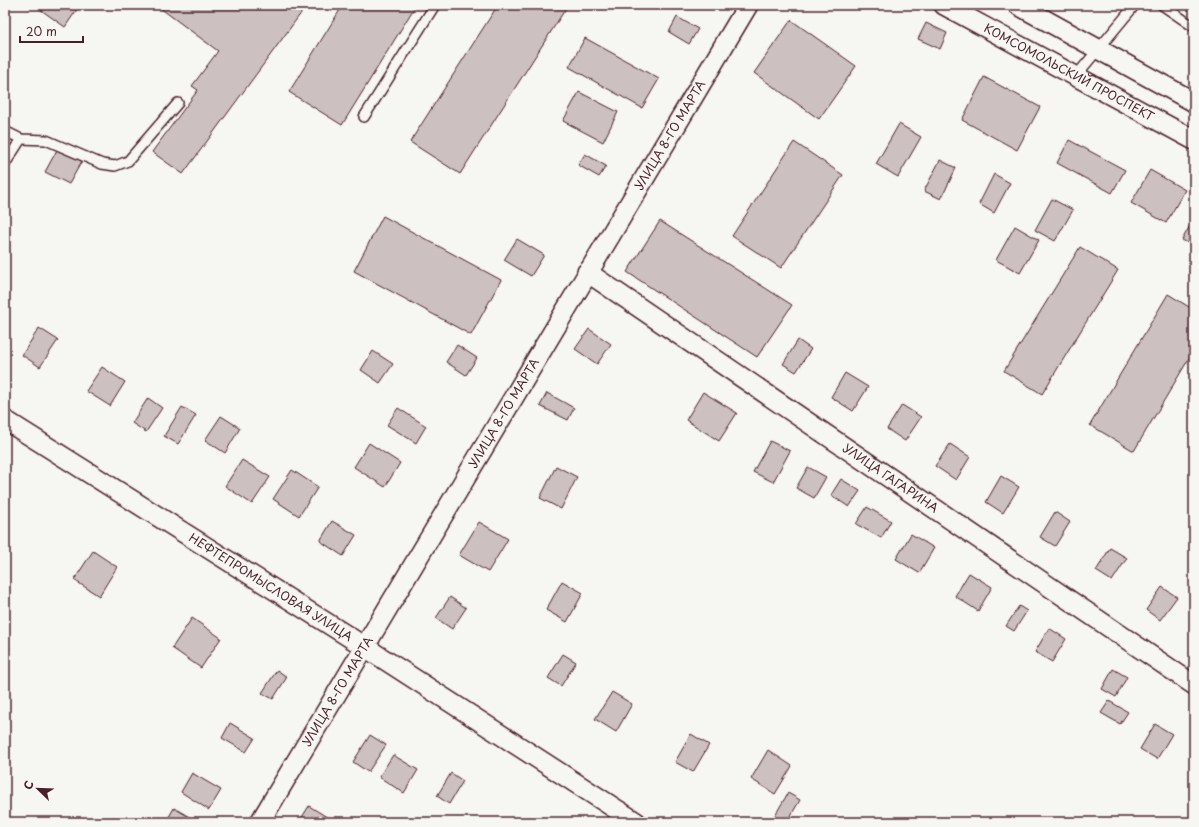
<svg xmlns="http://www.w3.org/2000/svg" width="1199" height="827" viewBox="0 0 1199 827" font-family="'Playpen Sans',sans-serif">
	<rect width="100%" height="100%" fill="#f6f6f2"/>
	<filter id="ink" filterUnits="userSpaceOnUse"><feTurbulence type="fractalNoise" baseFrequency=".025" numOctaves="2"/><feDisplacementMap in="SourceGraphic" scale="8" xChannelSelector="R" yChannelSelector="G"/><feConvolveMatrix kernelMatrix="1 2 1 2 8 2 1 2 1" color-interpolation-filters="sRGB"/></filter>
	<g filter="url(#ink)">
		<g fill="#ccc1c0" stroke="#4a1f2b">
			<path d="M34 5H80L65 27Z"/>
			<path d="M156 5H307L183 174 152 152 198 90 192 86 218 51Z"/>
			<path d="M343 5H416L342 125 289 92Z"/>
			<path d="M498 5H568L460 174 410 142Z"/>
			<path d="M677 17 698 29 689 44 669 32Z"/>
			<path d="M791 20 856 66 819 119 754 73Z"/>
			<path d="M926 23 947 33 940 49 918 39Z"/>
			<path d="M585 38 659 79 642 108 569 67Z"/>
			<path d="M984 77 1040 107 1017 150 962 120Z"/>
			<path d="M579 92 618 112 603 142 563 121Z"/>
			<path d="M899 124 921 137 898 177 876 164Z"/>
			<path d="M1069 140 1125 170 1112 193 1057 163Z"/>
			<path d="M794 142 843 175 781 268 732 236Z"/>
			<path d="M58 148 82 161 69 184 45 172Z"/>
			<path d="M585 154 606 166 599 177 578 165Z"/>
			<path d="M940 160 956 168 941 199 924 191Z"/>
			<path d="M1150 170 1185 190 1166 223 1131 203Z"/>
			<path d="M994 174 1010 183 994 213 979 204Z"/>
			<path d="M1052 199 1073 210 1055 241 1035 230Z"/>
			<path d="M383 216 501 280 471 335 354 271Z"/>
			<path d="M1193 220 1194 221V246L1182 240Z"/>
			<path d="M660 221 792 305 757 357 627 272Z"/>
			<path d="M1015 226 1039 240 1020 273 996 260Z"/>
			<path d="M517 239 544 255 531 276 504 260Z"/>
			<path d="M1080 247 1118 270 1042 394 1004 371Z"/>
			<path d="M1168 294 1194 310V350L1134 451 1090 425Z"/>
			<path d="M39 328 58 340 40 367 22 355Z"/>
			<path d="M589 329 611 344 597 364 575 349Z"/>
			<path d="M798 340 811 349 796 372 783 364Z"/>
			<path d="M457 345 477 358 466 375 446 362Z"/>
			<path d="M373 351 393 364 380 383 361 370Z"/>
			<path d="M102 367 125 382 110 406 86 391Z"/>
			<path d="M845 373 868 387 853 411 831 397Z"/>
			<path d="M703 392 737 413 719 441 686 420Z"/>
			<path d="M547 393 574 408 568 420 540 406Z"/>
			<path d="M148 398 162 408 146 432 132 423Z"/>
			<path d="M902 405 921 417 905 441 887 429Z"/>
			<path d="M182 407 196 415 178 444 164 436Z"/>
			<path d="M398 408 426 426 416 443 387 425Z"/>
			<path d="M221 416 240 428 225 453 205 440Z"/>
			<path d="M770 441 790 451 773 482 753 472Z"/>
			<path d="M369 443 400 463 385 487 354 467Z"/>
			<path d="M950 444 970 457 956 480 935 466Z"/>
			<path d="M242 460 270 477 252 504 225 486Z"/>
			<path d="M556 466 577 477 561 509 540 498Z"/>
			<path d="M808 467 826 477 814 498 796 488Z"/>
			<path d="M292 470 318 487 299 516 273 499Z"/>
			<path d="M1001 476 1019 487 1003 513 986 502Z"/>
			<path d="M841 479 860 491 849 507 831 495Z"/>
			<path d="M867 507 891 521 881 538 856 524Z"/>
			<path d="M1055 512 1070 522 1055 546 1040 537Z"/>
			<path d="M332 521 356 535 343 556 320 541Z"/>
			<path d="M479 522 508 539 488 572 459 555Z"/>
			<path d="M911 534 934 548 919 573 896 559Z"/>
			<path d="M1110 548 1127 558 1112 581 1096 571Z"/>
			<path d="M93 551 117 567 99 596 74 580Z"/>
			<path d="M969 573 992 587 978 611 955 596Z"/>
			<path d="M562 581 583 593 567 622 546 610Z"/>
			<path d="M1162 587 1177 597 1160 620 1146 610Z"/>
			<path d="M450 597 466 608 452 629 436 618Z"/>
			<path d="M1019 606 1027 611 1014 631 1006 626Z"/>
			<path d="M192 618 221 638 201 668 172 648Z"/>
			<path d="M1049 628 1066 639 1052 662 1035 652Z"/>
			<path d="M563 654 576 662 561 686 548 678Z"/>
			<path d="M1113 669 1127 677 1116 697 1102 689Z"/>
			<path d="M277 670 287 677 273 699 262 693Z"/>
			<path d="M612 692 632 704 616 732 595 719Z"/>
			<path d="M1109 701 1128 712 1120 724 1101 713Z"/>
			<path d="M230 723 255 738 246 752 222 738Z"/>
			<path d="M1155 724 1172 734 1157 759 1140 749Z"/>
			<path d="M691 734 709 745 693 772 675 762Z"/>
			<path d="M370 735 386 745 368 772 353 762Z"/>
			<path d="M768 750 792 766 775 794 751 779Z"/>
			<path d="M393 755 418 770 404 793 379 777Z"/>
			<path d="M192 773 221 790 209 810 181 792Z"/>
			<path d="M451 773 463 781 449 804 437 796Z"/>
			<path d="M788 793 800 800 787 822H771Z"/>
			<path d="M309 806 335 822H299Z"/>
			<path d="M174 808 198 822H166Z"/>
			<path d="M513 818 519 822H511Z"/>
		</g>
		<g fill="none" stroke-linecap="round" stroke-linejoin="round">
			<defs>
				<g id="service">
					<path d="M1162 5 1194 27"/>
					<path d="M1076 76 1135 5"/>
					<path d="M364 117 435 5"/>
					<path d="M5 131 21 139 46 140 102 164 115 166 128 161 178 103"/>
					<path d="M5 164 21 139"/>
				</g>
				<g id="minor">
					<path id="s1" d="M944 5 1194 140"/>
					<path d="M1018 5 1194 102"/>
					<path id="s2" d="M587 272 1194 685"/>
					<path id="s3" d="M5 420 365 647 636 822"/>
					<path id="s4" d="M260 822 748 5"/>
				</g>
			</defs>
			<use href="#service" stroke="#4a1f2b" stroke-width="12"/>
			<use href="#minor" stroke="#4a1f2b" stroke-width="22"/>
			<use href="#service" stroke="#f6f6f2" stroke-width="9"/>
			<use href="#minor" stroke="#f6f6f2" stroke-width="19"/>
		</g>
	</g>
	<g text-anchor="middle" stroke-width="3.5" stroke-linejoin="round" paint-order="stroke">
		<g font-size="12" fill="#4a1f2b" stroke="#f6f6f2">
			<text dy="4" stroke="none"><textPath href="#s1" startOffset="142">КОМСОМОЛЬСКИЙ ПРОСПЕКТ</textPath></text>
			<text dy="4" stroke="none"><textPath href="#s4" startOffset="800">УЛИЦА 8-ГО МАРТА</textPath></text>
			<text dy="4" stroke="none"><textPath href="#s4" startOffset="476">УЛИЦА 8-ГО МАРТА</textPath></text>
			<text dy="4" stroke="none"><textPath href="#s2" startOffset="367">УЛИЦА ГАГАРИНА</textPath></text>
			<text dy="4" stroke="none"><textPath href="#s3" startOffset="314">НЕФТЕПРОМЫСЛОВАЯ УЛИЦА</textPath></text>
			<text dy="4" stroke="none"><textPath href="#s4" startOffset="152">УЛИЦА 8-ГО МАРТА</textPath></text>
		</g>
	</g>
	<rect width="1199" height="827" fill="none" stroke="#f6f6f2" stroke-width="20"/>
	<rect x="10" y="10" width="1179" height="807" fill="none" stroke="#4a1f2b" stroke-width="1.5" filter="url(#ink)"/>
	<g transform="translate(38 789) rotate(293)" stroke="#f6f6f2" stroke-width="3" paint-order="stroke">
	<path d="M0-3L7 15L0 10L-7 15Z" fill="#4a1f2b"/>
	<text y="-6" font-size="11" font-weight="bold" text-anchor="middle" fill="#4a1f2b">С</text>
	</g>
	<path d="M20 36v6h63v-6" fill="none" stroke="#4a1f2b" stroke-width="2"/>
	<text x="26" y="36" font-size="12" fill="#4a1f2b" stroke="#f6f6f2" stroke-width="3" paint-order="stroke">20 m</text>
</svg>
